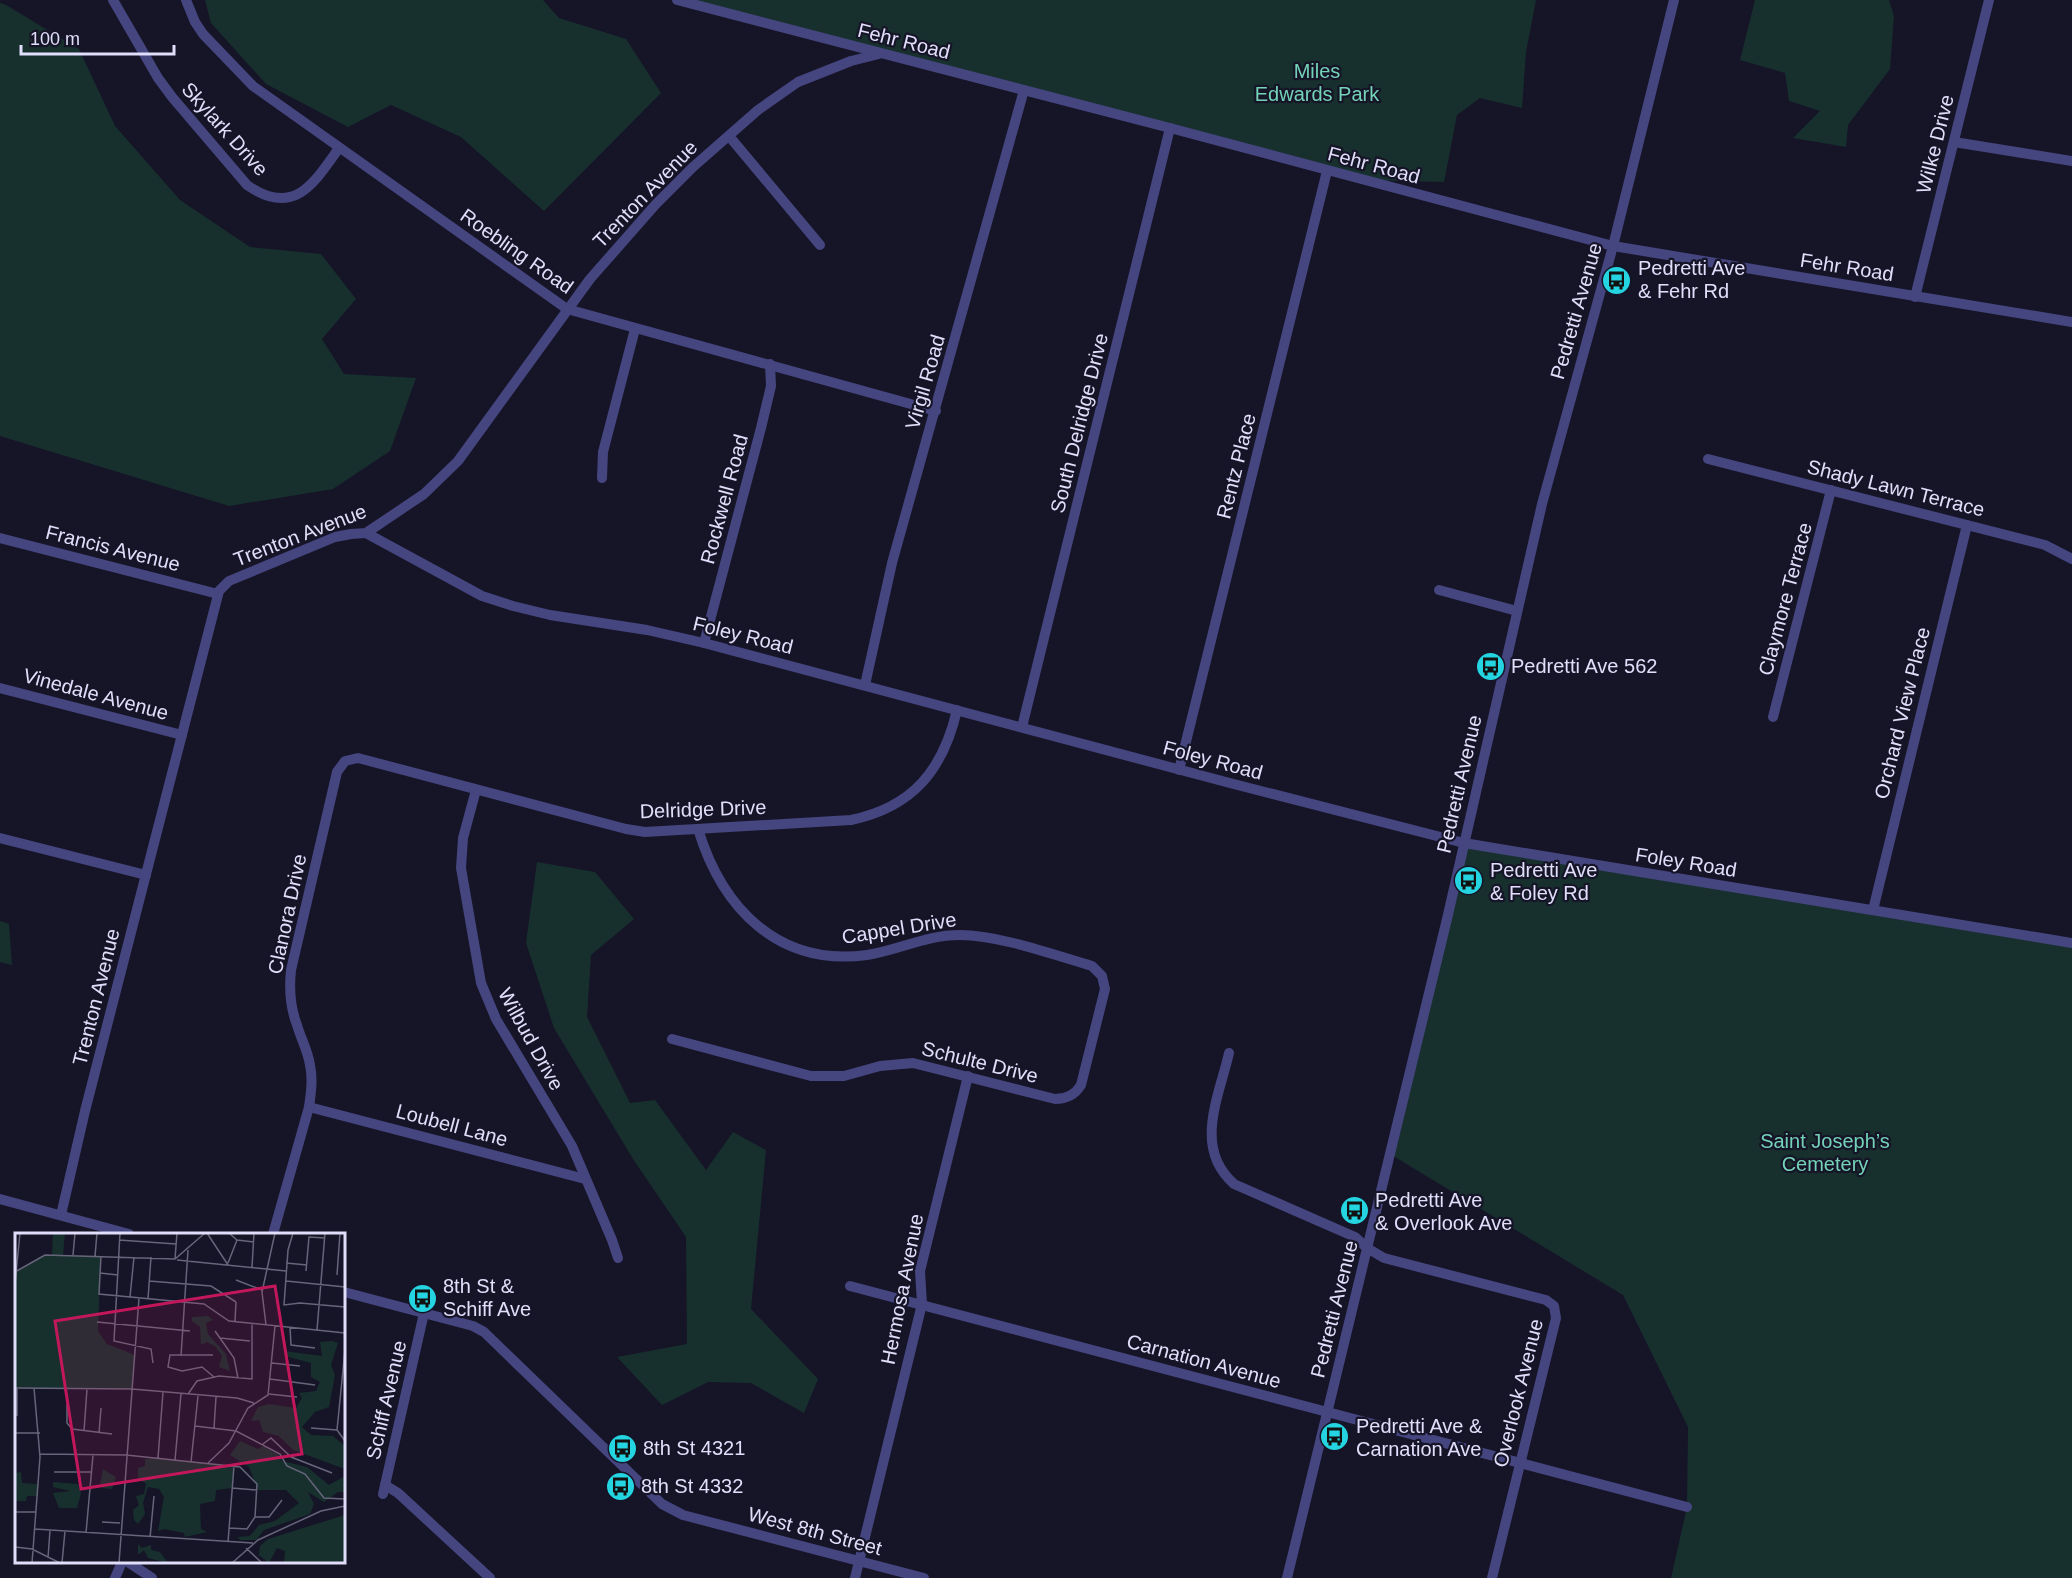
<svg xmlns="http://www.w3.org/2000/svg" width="2072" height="1578" viewBox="0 0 2072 1578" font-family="Helvetica,sans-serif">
	<rect width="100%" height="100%" fill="#161427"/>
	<g fill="#17302e">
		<path d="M205 0H543L559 18 626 39 661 93 544 211 461 137 391 105 348 127 266 84 211 23Z"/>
		<path d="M677 0H1536L1526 52 1522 108 1480 98 1457 115 1444 182 1361 180Z"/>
		<path d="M1755 0H1889L1894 16 1890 69 1848 125 1846 147 1793 138 1820 111 1789 101 1785 73 1740 60Z"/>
		<path d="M0 3 6 5 79 49 115 126 180 200 250 247 321 254 356 299 322 339 344 374 416 378 390 451 333 489 229 506 0 436Z"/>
		<path d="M1464 843 2072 943V1578H1671L1687 1507 1688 1427 1623 1295 1390 1154Z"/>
		<path d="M537 862 595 872 634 919 591 955 587 1017 630 1103 655 1100 706 1170 733 1132 766 1150 751 1309 818 1379 804 1413 751 1383 708 1382 662 1405 617 1357 687 1344 686 1237 633 1159 554 1028 526 943Z"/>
		<path d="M0 921 9 924 12 965 0 962Z"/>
	</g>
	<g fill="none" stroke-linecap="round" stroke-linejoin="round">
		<g stroke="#45457f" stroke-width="10">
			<path d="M113 0 158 78 172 97 247 185C294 218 314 183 339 148"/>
			<path d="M186 0 195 22 203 34 253 86 567 309 936 411"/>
			<path d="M677 0 1170 128 1613 246 2072 322"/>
			<path d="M729 136 820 245"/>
			<path d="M1954 142 2072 161"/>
			<path d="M1915 297 1989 0"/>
			<path d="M1708 459 2045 545 2072 559"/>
			<path d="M602 478 603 452 635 329"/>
			<path d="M366 533 482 596 513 606 550 615 647 630 704 643 1226 782 1464 843 2072 943"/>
			<path d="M0 538 218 594"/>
			<path d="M1439 590 1517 611"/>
			<path d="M704 643 761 428 771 386 770 364"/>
			<path d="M865 685 892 563 1024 90"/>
			<path d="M0 688 182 735"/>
			<path d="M1773 717 1831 490"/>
			<path d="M1022 727 1170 128"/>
			<path d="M1179 770 1327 171"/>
			<path d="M476 790 463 838 461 868 481 983 496 1019 572 1146 612 1240 618 1258"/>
			<path d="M0 838 146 875"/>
			<path d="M1873 910 1967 525"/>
			<path d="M672 1039 811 1076H844L880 1066 913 1063 1055 1099C1067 1099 1075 1095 1081 1085L1105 989 1102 976 1092 966C1054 955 999 935 960 935 926 935 899 950 867 955 778 967 722 908 698 829"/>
			<path d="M1229 1053C1219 1097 1193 1148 1234 1184L1355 1237 1367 1248 1384 1258 1546 1300 1554 1306 1556 1318 1492 1578"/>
			<path d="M309 1107 585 1179"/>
			<path d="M0 1199 129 1234"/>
			<path d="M61 1215 85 1111 219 591 229 581 335 537 351 534 366 533 424 494 458 461 590 279 656 204 693 167 758 110 798 82 851 61 879 54"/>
			<path d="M273 1234 309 1107C311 1093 313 1079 310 1065 308 1051 301 1039 297 1025 290 1007 289 989 291 970L337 772 345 761 358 758 626 829 645 832 851 820C913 807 943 770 957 710"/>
			<path d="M850 1286 1687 1507"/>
			<path d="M344 1292 473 1326 484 1332 662 1504 683 1515 924 1578"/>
			<path d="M385 1485 398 1493 490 1578"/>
			<path d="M383 1494 424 1313"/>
			<path d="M128 1562 152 1578"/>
			<path d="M115 1578 122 1562"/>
			<path d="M855 1578 922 1304 920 1271 968 1076"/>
			<path d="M1287 1578 1447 919 1542 504 1613 246 1674 0"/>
		</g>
	</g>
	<defs>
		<symbol id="bus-disc" viewBox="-11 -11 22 22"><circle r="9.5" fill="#24d4e0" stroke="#161427"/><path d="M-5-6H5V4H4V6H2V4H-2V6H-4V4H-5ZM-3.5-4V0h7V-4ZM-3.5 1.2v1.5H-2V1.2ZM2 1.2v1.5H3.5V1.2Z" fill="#111"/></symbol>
	</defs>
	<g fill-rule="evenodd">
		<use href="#bus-disc" x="1600" y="264" width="33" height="33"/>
		<use href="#bus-disc" x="1474" y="650" width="33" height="33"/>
		<use href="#bus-disc" x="1452" y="864" width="33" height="33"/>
		<use href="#bus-disc" x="1338" y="1194" width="33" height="33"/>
		<use href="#bus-disc" x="406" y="1282" width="33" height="33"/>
		<use href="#bus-disc" x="1318" y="1420" width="33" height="33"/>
		<use href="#bus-disc" x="606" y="1432" width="33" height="33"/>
		<use href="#bus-disc" x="604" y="1470" width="33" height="33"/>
	</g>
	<g text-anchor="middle" stroke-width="4.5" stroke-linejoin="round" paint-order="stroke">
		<g font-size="20" fill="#e0defa" stroke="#161427">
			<text transform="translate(904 41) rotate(14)" y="7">Fehr Road</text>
			<text transform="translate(225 129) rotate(48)" y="7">Skylark Drive</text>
			<text transform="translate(1935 144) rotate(-76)" y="7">Wilke Drive</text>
			<text transform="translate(1374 165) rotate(15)" y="7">Fehr Road</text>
			<text transform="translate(645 194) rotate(-46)" y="7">Trenton Avenue</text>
			<text transform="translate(517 251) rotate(35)" y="7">Roebling Road</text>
			<text transform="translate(1847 267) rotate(9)" y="7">Fehr Road</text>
			<text transform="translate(1576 311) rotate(-74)" y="7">Pedretti Avenue</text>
			<text transform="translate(925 382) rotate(-74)" y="7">Virgil Road</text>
			<text transform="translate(1079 423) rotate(-76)" y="7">South Delridge Drive</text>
			<text transform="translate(1236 466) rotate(-76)" y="7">Rentz Place</text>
			<text transform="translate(1896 488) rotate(14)" y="7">Shady Lawn Terrace</text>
			<text transform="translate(724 499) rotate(-75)" y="7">Rockwell Road</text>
			<text transform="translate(300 535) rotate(-21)" y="7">Trenton Avenue</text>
			<text transform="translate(113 548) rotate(14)" y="7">Francis Avenue</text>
			<text transform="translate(1785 599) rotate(-75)" y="7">Claymore Terrace</text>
			<text transform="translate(743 635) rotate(14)" y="7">Foley Road</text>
			<text transform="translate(96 694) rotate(15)" y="7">Vinedale Avenue</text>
			<text transform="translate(1902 713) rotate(-76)" y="7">Orchard View Place</text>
			<text transform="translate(1213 760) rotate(15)" y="7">Foley Road</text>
			<text transform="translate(1459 784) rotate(-77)" y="7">Pedretti Avenue</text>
			<text transform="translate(703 809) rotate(-2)" y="7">Delridge Drive</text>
			<text transform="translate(1686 862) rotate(9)" y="7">Foley Road</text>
			<text transform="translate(287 914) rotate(-78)" y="7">Clanora Drive</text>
			<text transform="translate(899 928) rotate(-9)" y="7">Cappel Drive</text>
			<text transform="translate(96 997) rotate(-76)" y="7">Trenton Avenue</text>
			<text transform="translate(531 1039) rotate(61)" y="7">Wilbud Drive</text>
			<text transform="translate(980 1062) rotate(14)" y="7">Schulte Drive</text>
			<text transform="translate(452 1125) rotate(15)" y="7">Loubell Lane</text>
			<text transform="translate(902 1289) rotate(-79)" y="7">Hermosa Avenue</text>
			<text transform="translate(1334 1309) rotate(-76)" y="7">Pedretti Avenue</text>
			<text transform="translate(1204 1361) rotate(15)" y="7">Carnation Avenue</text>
			<text transform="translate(1518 1393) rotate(-76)" y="7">Overlook Avenue</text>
			<text transform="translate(386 1400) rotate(-77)" y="7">Schiff Avenue</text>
			<text transform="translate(815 1531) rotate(15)" y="7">West 8th Street</text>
		</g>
		<g font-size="20" fill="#73d2b7" stroke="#161427">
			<text x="1317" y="78">Miles<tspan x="1317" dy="23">Edwards Park</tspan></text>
			<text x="1825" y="1148">Saint Joseph’s<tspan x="1825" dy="23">Cemetery</tspan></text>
		</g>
		<g font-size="20" fill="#e0defa" stroke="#161427" text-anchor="start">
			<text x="1638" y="275">Pedretti Ave<tspan x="1638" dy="23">&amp; Fehr Rd</tspan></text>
			<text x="1511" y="673">Pedretti Ave 562</text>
			<text x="1490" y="877">Pedretti Ave<tspan x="1490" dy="23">&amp; Foley Rd</tspan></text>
			<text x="1375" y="1207">Pedretti Ave<tspan x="1375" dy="23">&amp; Overlook Ave</tspan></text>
			<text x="443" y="1293">8th St &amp;<tspan x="443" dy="23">Schiff Ave</tspan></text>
			<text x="1356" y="1433">Pedretti Ave &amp;<tspan x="1356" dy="23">Carnation Ave</tspan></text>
			<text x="643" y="1455">8th St 4321</text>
			<text x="641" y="1493">8th St 4332</text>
		</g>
	</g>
	<g transform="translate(15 1233)">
		<rect width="330" height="330" fill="#161427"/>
		<path d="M38 0H50L48 22 86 23 83 98 92 111 120 122 117 156 0 155V39L26 23 37 22ZM193 83 198 87 191 90 193 101 211 121 215 138 204 134 207 123 201 114 192 109 186 112 185 94 177 88V84ZM317 108 323 110 316 132 320 142 314 174 300 179 287 194 296 202 318 203 330 213V236L278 217 264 203 248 199 244 187 236 188 243 174 254 171 281 175 287 165 284 160 301 158 305 149 296 144V130L270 123 269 118 307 123 305 109ZM225 208 243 216 248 213 264 222 267 228 292 234 314 252 330 243V259H323L309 269 293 259 299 271 295 281 249 297 241 307H225L223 304 235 303 244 292 260 288 284 270 271 257H243L234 234 215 222ZM139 225 219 233 217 255 201 257 200 268 185 271 186 296 192 299 170 304 169 300 149 296 143 298 149 264 144 256 133 254 128 270 130 281 123 291 119 287 118 277 124 272 121 263 129 261 131 250 123 247V235L130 233V226ZM88 236 101 244 97 256 87 255 85 251ZM6 239 7 250 23 251V263H12L11 268H0V240ZM38 249 63 251 66 261 62 275H44L38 260 55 258 38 254ZM330 282V330H269L270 318 262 315 254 330 244 322 245 313 253 306ZM123 311 127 315 136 312V317L145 319 153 330 133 325 129 317 123 322Z" fill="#17302e"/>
		<path fill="none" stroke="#67657b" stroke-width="1.5" d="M105 0 99 108 136 116 138 130M192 0 213 32M214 0 222 7 239 9M278 0 273 17 269 72 285 70 330 74M104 7 161 11M58 22 60 0M80 23 82 0M86 23 84 61 189 71 214 88 330 100M160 26 162 0M162 27 271 38M213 30 222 7M271 30 292 32M237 34 239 0M291 38 294 4 310 5M0 39 30 22 160 26 190 0M85 40 103 42M322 42 325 0M221 47 247 57M134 48 196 53 221 69M271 48 330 54M0 51 5 0M115 64 119 24M133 66 136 24M220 88 221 69M82 89 175 98M251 92 247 59 260 0M275 94 276 112 300 115M302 97 310 0M200 98 219 125 223 145M205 105 235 108M330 117 322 197 330 208M198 122H155L153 134 167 138 187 134 199 144M166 123 173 17M257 130 285 133M255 146 300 152M0 155 117 156 222 165 239 170M173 161 182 148 204 143 237 146V90M254 161 282 164M52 171V190L57 196 97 201M2 183V155M180 193 221 198 265 221 272 233 290 241 309 265 330 266M199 195 201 164M296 195 322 197M69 198 72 156M0 200H25M84 200 86 175M248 211 256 205 276 224 317 240M25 221 111 222 225 234 242 251 240 284 232 296 214 295M143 225 148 159M160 227 166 161M176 229 183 163M193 230 214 210 233 175 253 162 260 93M39 239H77M217 255 242 257M0 279H21M240 284H254L267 267M87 289 105 290M20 296 238 310M71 300 78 222M135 305 139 263M213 309 219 233M0 314 17 316 45 330M231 315 247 330M33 325 35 297M17 330 25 224 19 155M47 330 50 298M104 330 124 65M217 330 243 307 306 278 330 273"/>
		<path fill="#c2185b" fill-opacity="0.15" stroke="#c2185b" stroke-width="3" d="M260 53 287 221 66 256 40 88Z"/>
		<rect width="330" height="330" fill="none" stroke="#e0defa" stroke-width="3"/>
	</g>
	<path d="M21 45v9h153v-9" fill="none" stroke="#e0defa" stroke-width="3"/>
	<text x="30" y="45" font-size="18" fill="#e0defa" stroke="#161427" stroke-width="4.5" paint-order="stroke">100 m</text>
</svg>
